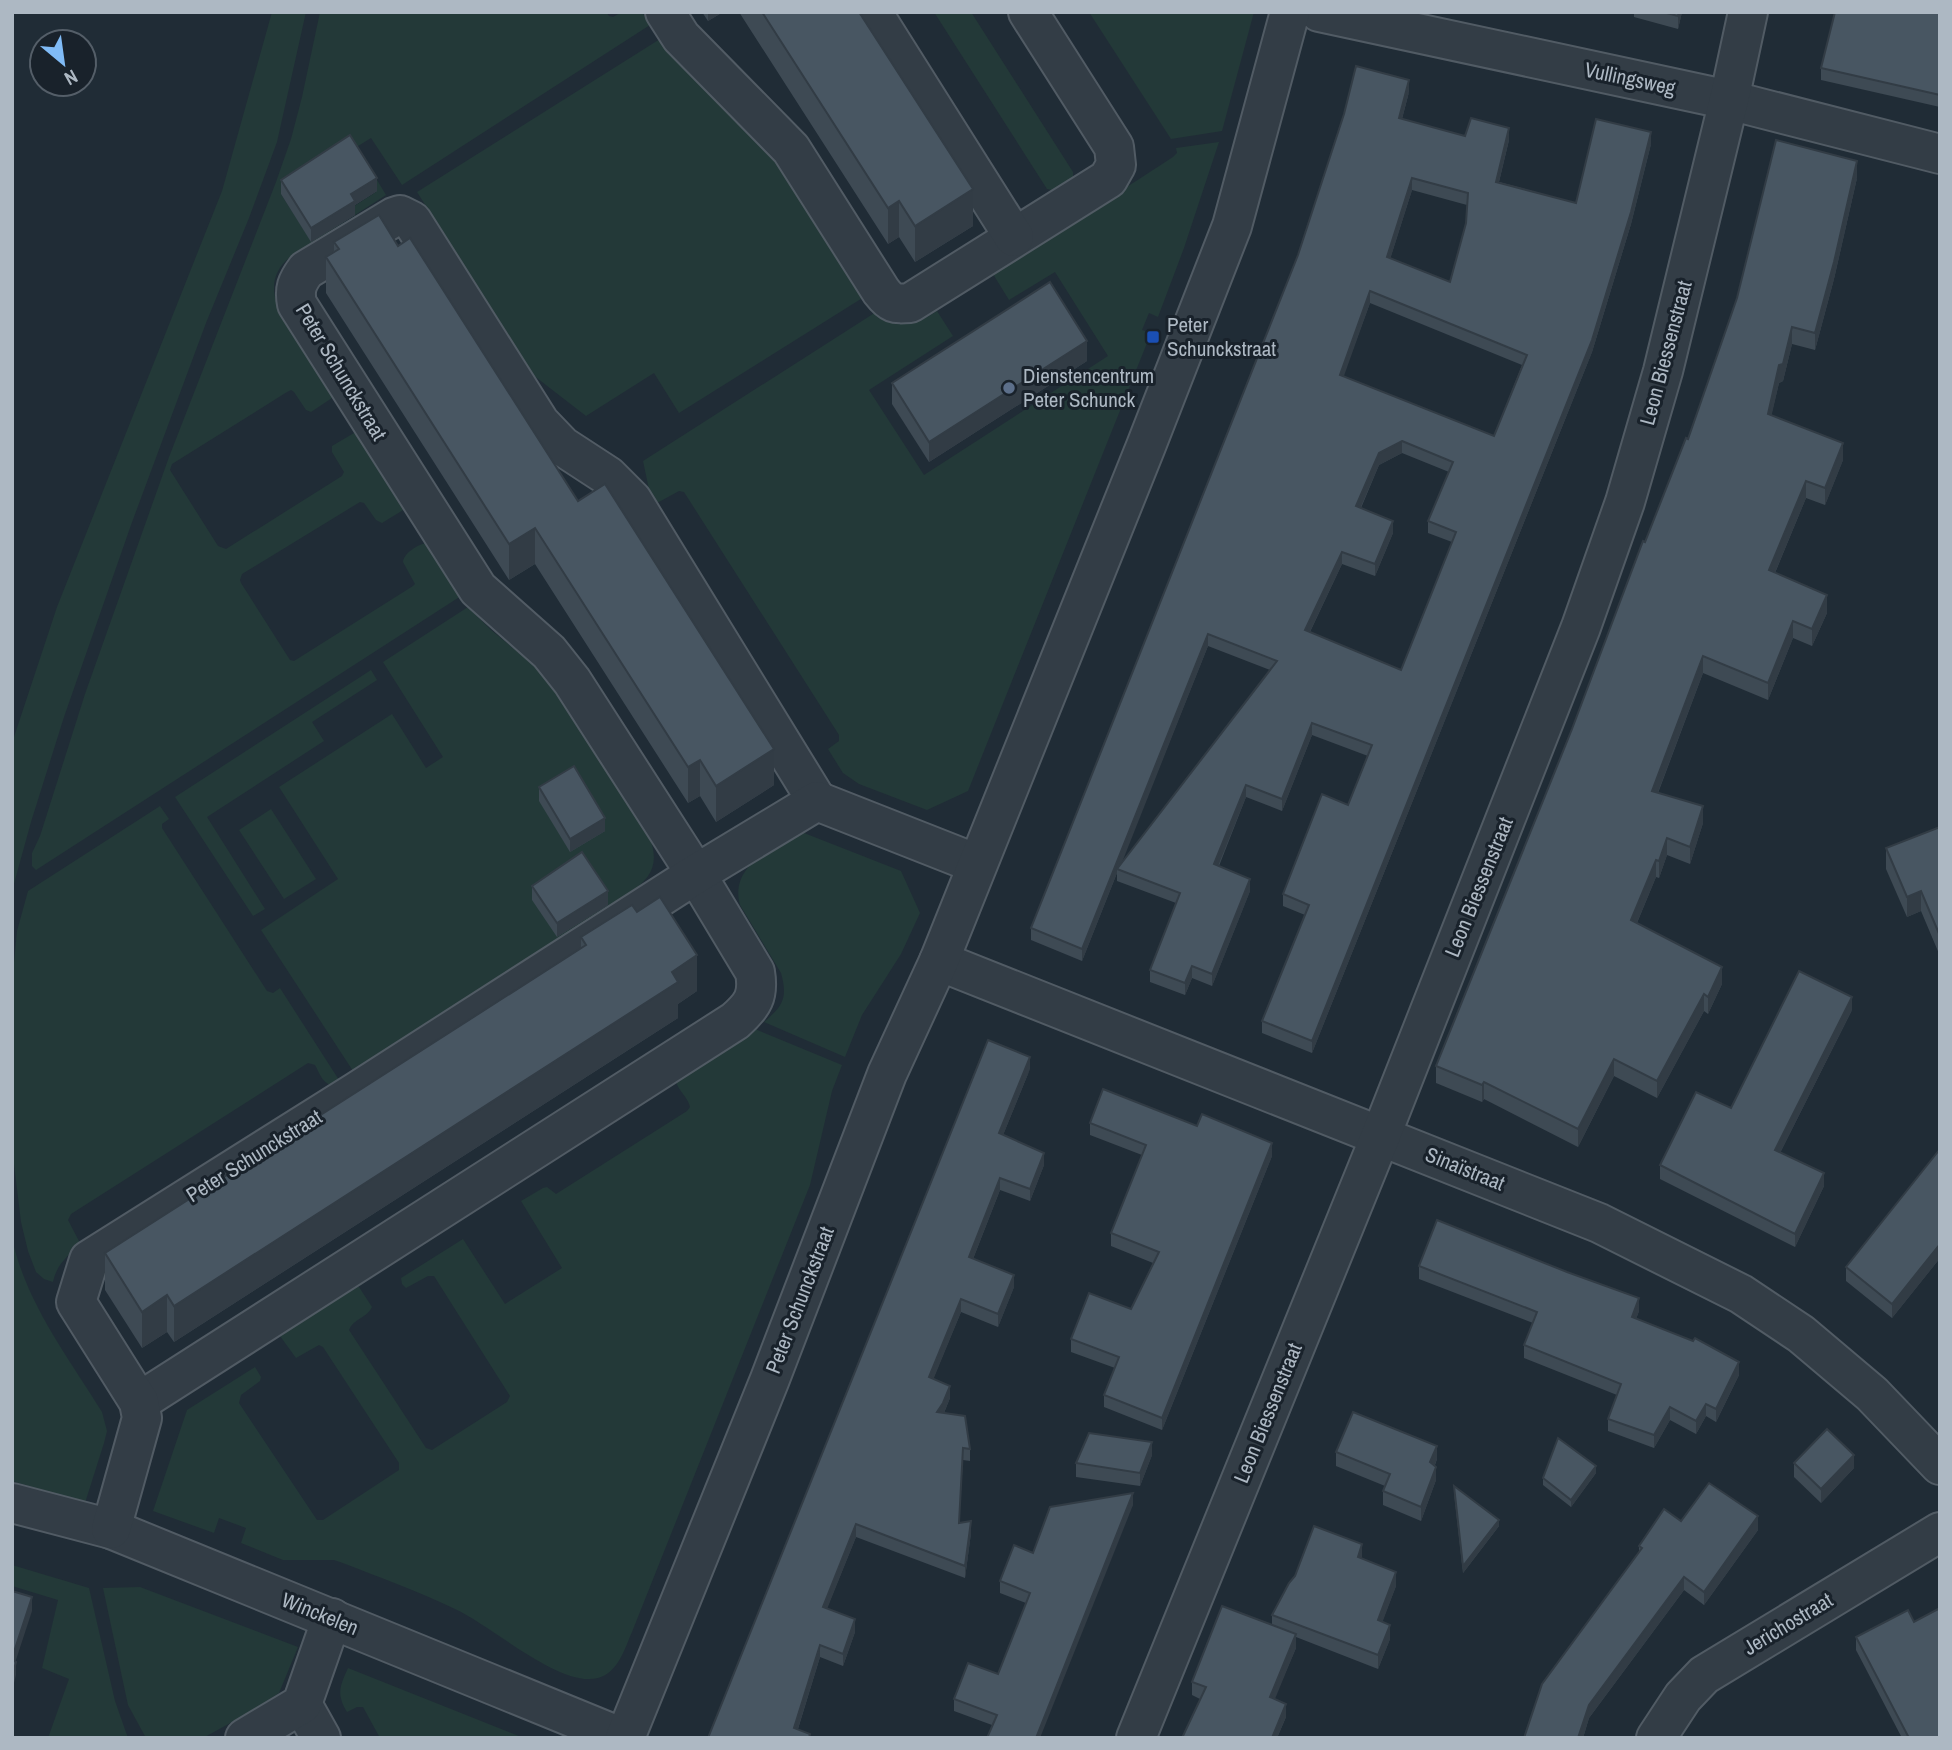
<svg xmlns="http://www.w3.org/2000/svg" width="1952" height="1750" viewBox="0 0 1952 1750" font-family="'Archivo Narrow',sans-serif">
	<rect width="100%" height="100%" fill="#202c36"/>
	<g fill="#233938">
		<path d="M272 12H306L277 142 249 218 206 323 131 525 64 717 31 822 12 891V743L57 607 222 191Z"/>
		<path d="M320 12H606L609 16 613 17 622 12H642L650 25 402 185 371 138 281 194 308 236 376 192 377 180 386 195 290 257C256 285 284 320 302 348 311 363 321 378 331 393L332 398 311 412 306 410 294 392 291 390 287 392 172 464 170 470 218 546 226 549 342 476 344 472 332 452V446L354 433 357 435 403 505V510L400 512 382 523 376 520 364 503 360 502 242 574 240 580 241 583 290 660 294 661 413 586 415 584 403 562C404 553 417 545 426 543L461 596 36 870 32 866V853L40 836 85 694 169 457 276 182 291 139 302 97Z"/>
		<path d="M934 12H971L1073 172V177L1052 190 1047 189Z"/>
		<path d="M1089 12H1254L1222 131 1171 139Z"/>
		<path d="M660 39 691 77 765 143 864 297 679 413 654 373 586 416 533 375 417 192Z"/>
		<path d="M1219 142 1184 248 1158 317 1149 313 1142 330 1151 333 968 791 927 810 859 784 843 773 828 749 839 741V735L684 492 679 491 657 503 650 494 643 461 876 312C901 326 913 327 937 311L953 336 869 390 924 475 1108 356 1055 272 1009 300 993 274 1173 157 1177 153 1176 148Z"/>
		<path d="M468 607 491 630 535 666 556 689 647 830C660 862 655 875 628 895L353 1071 261 930 338 879 279 787 392 714 426 768 443 757 383 662Z"/>
		<path d="M371 670 377 680 312 722 324 741 207 817 265 909 253 916 175 797Z"/>
		<path d="M160 806 169 819 162 824V828L267 991 273 993 280 988 339 1080 333 1085C323 1085 319 1072 315 1065L308 1063 71 1214 68 1220 80 1243C68 1257 57 1263 53 1282L44 1279 36 1272 28 1251 21 1222 12 1148V983L17 931 28 891Z"/>
		<path d="M271 809 316 879 284 899 239 830Z"/>
		<path d="M799 831 901 871 920 913 901 954 862 1015 845 1057 764 1022C783 1006 788 998 781 973L740 905C729 866 773 848 799 831Z"/>
		<path d="M755 1029 842 1065 832 1091 810 1185 632 1632C625 1648 618 1673 598 1678 559 1688 491 1625 455 1609 418 1591 379 1577 340 1562L334 1560H283L241 1543 246 1528 219 1518 214 1533 153 1511 187 1410 255 1367 261 1377 260 1381 241 1395 239 1403 317 1520H323L399 1470V1463L323 1347 319 1345 296 1358 280 1336V1333L352 1286 359 1287 372 1307C367 1318 353 1319 349 1330L426 1448 432 1450 435 1448 507 1402 510 1396 434 1276H428L406 1288 402 1284 401 1278 463 1239 505 1304 562 1268 521 1201 543 1188 547 1187 556 1194 687 1111 690 1107C688 1097 678 1091 676 1081L679 1078Z"/>
		<path d="M12 1238C26 1303 68 1357 102 1412L107 1431 104 1443 85 1503 12 1481Z"/>
		<path d="M12 1565 89 1588 115 1701 128 1738H48L69 1679 42 1668 58 1600 12 1586Z"/>
		<path d="M140 1587 298 1647 279 1693 254 1710 203 1738H146L128 1705 103 1588Z"/>
		<path d="M348 1668 524 1738H380L363 1707H357L347 1712C336 1694 340 1686 348 1668Z"/>
	</g>
	<g fill="none" stroke-linecap="round" stroke-linejoin="round">
		<defs>
			<g id="street">
				<path d="M665 12 681 37 791 149 881 291C891 304 894 304 910 303L1108 179 1116 165 1114 147 1028 12"/>
				<path d="M872 12 1014 237"/>
				<path d="M1319 12 1729 100 1940 154"/>
				<path d="M939 961 1599 1223 1741 1294 1801 1334 1872 1394 1940 1465"/>
				<path d="M139 1402 735 1021C753 1005 759 996 755 972L696 874 572 681 549 652 478 589 297 304C294 289 297 282 306 270L394 217 400 215 412 221 540 423 562 446 608 476 632 500 817 801"/>
				<path d="M12 1503 111 1529 623 1738"/>
				<path d="M111 1529 142 1418 139 1402 76 1302 89 1260 356 1092 696 874 817 801 977 864"/>
				<path d="M302 1704 321 1738"/>
				<path d="M245 1738 302 1704 332 1618"/>
				<path d="M625 1738 770 1379 887 1074 939 961 1146 446 1232 226 1290 12"/>
				<path d="M1136 1738 1381 1135 1581 627 1625 502 1663 371 1729 100 1748 12"/>
				<path d="M1656 1738 1683 1697 1704 1675 1940 1532"/>
			</g>
		</defs>
		<use href="#street" stroke="#515b64" stroke-width="42"/>
		<use href="#street" stroke="#333d46" stroke-width="38"/>
	</g>
	<g fill="#3e4a54" fill-rule="evenodd">
		<path d="M702 12H723L708 21Z"/>
		<path d="M739 12H859L973 226 915 262 899 237 888 244Z"/>
		<path d="M1634 12H1682L1678 29 1634 17Z"/>
		<path d="M1940 12V107L1821 80V68Z"/>
		<path d="M1409 92 1402 119 1465 136 1509 140 1499 182 1576 203 1651 144 1631 224 1592 352 1312 1053 1262 1033V1021L1305 915 1283 906V894L1348 805 1368 756 1312 735 1282 811 1246 797 1219 866 1250 891 1212 986 1192 978 1185 995 1150 982V970L1176 903 1117 881V873L1082 961 1031 940V928ZM1412 190 1467 205 1466 223 1450 282 1390 259ZM1370 303 1522 365 1494 436 1343 376ZM1402 453 1449 472 1428 521V533L1452 542 1401 670 1310 632 1342 564 1375 576 1393 533 1361 508 1379 465ZM1208 646 1270 670 1120 865Z"/>
		<path d="M1857 178 1834 279 1815 350 1792 344 1783 381 1779 383 1771 416 1843 460 1825 505 1806 498 1775 573 1827 613 1812 646 1793 638 1768 700 1703 673 1658 793 1703 823 1690 864 1667 855 1659 878 1656 877 1637 923 1722 984 1708 1014 1704 1011 1657 1098 1614 1076 1578 1147 1484 1099 1482 1102 1436 1083V1066L1572 729 1645 542 1688 439Z"/>
		<path d="M281 180 377 191 355 205V215L311 242 281 194Z"/>
		<path d="M334 242 398 246 578 501 774 785 716 822 700 796 688 803 535 564 509 580 326 293V257L334 251Z"/>
		<path d="M1087 361 929 462 892 404V383Z"/>
		<path d="M539 787 605 831 570 852 539 801Z"/>
		<path d="M1940 827V956L1921 911 1907 917 1886 869V848Z"/>
		<path d="M532 886 608 905 557 937 532 900Z"/>
		<path d="M581 937 697 991 678 1004V1018L174 1342 167 1332 142 1348 105 1290V1253L581 948Z"/>
		<path d="M1852 1010 1780 1153 1824 1186 1795 1247 1660 1179V1165Z"/>
		<path d="M1030 1069 1003 1135 1044 1165 1030 1201 1000 1190 973 1259 1014 1287 998 1327 961 1312 933 1379 950 1398 944 1413 970 1449V1461L963 1460 959 1523 971 1533 965 1578 856 1537 827 1608 855 1632 843 1666 820 1657 798 1729 810 1738H708Z"/>
		<path d="M1090 1123 1272 1156 1162 1430 1104 1407V1395L1115 1368 1071 1352V1339L1131 1309 1153 1263 1111 1246V1233L1142 1155 1090 1135Z"/>
		<path d="M1940 1149V1258L1892 1318 1846 1281V1267Z"/>
		<path d="M1419 1266 1639 1311 1636 1319 1739 1375 1716 1422 1706 1416 1696 1434 1670 1420 1654 1448 1608 1431V1419L1617 1395 1524 1358V1345L1533 1323 1419 1279Z"/>
		<path d="M1336 1452 1437 1459 1435 1465 1436 1480 1421 1521 1383 1505V1491L1385 1486 1336 1466Z"/>
		<path d="M1152 1455 1140 1486 1076 1477V1463Z"/>
		<path d="M1794 1463 1854 1468 1821 1503 1794 1477Z"/>
		<path d="M1596 1473 1571 1507 1543 1485V1478Z"/>
		<path d="M1454 1486 1499 1526 1463 1573 1454 1493Z"/>
		<path d="M1133 1505 992 1725 954 1711V1699L998 1674 1026 1603 1000 1593V1581L1033 1553Z"/>
		<path d="M1681 1521 1758 1530 1704 1605 1684 1590 1589 1718 1583 1738H1524L1639 1552V1546Z"/>
		<path d="M1362 1558 1396 1586 1382 1622 1390 1639 1378 1669 1296 1637V1648L1274 1699 1286 1717 1277 1738H1182L1200 1699 1192 1695V1682L1272 1625V1615Z"/>
		<path d="M1856 1637 1940 1738H1902L1856 1650Z"/>
	</g>
	<g fill="#323c45">
		<path d="M708 12H723L708 21Z"/>
		<path d="M1679 12H1682L1678 29V16Z"/>
		<path d="M1409 80V92L1399 130V118Z"/>
		<path d="M1509 128V140L1496 194V182Z"/>
		<path d="M1651 132V144L1631 224 1592 352 1312 1053V1041Z"/>
		<path d="M1857 161V178L1834 279 1815 350V333Z"/>
		<path d="M377 178V191L355 205V215L311 242V228L351 194Z"/>
		<path d="M1412 178V190L1387 269V257Z"/>
		<path d="M973 189V226L915 262V226Z"/>
		<path d="M899 201V237L888 244V208Z"/>
		<path d="M1370 291V303L1340 387V375Z"/>
		<path d="M1792 327V344L1783 381 1779 383 1768 431V414L1779 365Z"/>
		<path d="M1087 341V361L929 462V442Z"/>
		<path d="M1402 441V453L1379 465 1356 518V506L1379 453Z"/>
		<path d="M1843 443V460L1825 505V488Z"/>
		<path d="M1806 481V498L1769 587V570Z"/>
		<path d="M1393 521V533L1375 576V564Z"/>
		<path d="M535 528V564L509 580V544Z"/>
		<path d="M1342 552V564L1305 642V630Z"/>
		<path d="M1827 595V613L1812 646V629Z"/>
		<path d="M1793 621V638L1768 700V683Z"/>
		<path d="M1208 634V646L1119 870 1117 869V873L1082 961V949Z"/>
		<path d="M1703 656V673L1652 808V791Z"/>
		<path d="M1312 723V735L1282 811V799Z"/>
		<path d="M774 749V785L716 822V786Z"/>
		<path d="M700 760V796L688 803V767Z"/>
		<path d="M1246 785V797L1214 876V864Z"/>
		<path d="M1703 806V823L1690 864V847Z"/>
		<path d="M605 818V831L570 852V839Z"/>
		<path d="M1667 838V855L1659 878V861Z"/>
		<path d="M1656 860V877L1631 937V920Z"/>
		<path d="M1250 879V891L1212 986V974Z"/>
		<path d="M608 891V905L557 937V923Z"/>
		<path d="M1921 891V911L1907 917V897Z"/>
		<path d="M697 955V991L678 1004V1018L174 1342V1306Z"/>
		<path d="M1192 966V978L1185 995V983Z"/>
		<path d="M1722 967V984L1708 1014V997Z"/>
		<path d="M1704 994V1011L1657 1098V1081Z"/>
		<path d="M1852 997V1010L1775 1163V1150Z"/>
		<path d="M1030 1057V1069L999 1145V1133Z"/>
		<path d="M1614 1059V1076L1578 1147V1129Z"/>
		<path d="M1484 1082V1099L1482 1102V1085Z"/>
		<path d="M1272 1143V1156L1162 1430V1418Z"/>
		<path d="M1044 1153V1165L1030 1201V1189Z"/>
		<path d="M1824 1173V1186L1795 1247V1234Z"/>
		<path d="M1000 1178V1190L969 1269V1257Z"/>
		<path d="M1940 1244V1258L1892 1318V1304Z"/>
		<path d="M1014 1275V1287L998 1327V1314Z"/>
		<path d="M167 1295V1332L142 1348V1312Z"/>
		<path d="M1639 1298V1311L1632 1330V1317Z"/>
		<path d="M961 1299V1312L929 1390V1377Z"/>
		<path d="M1739 1362V1375L1716 1422V1409Z"/>
		<path d="M950 1386V1398L943 1415 937 1412Z"/>
		<path d="M1706 1404V1416L1696 1434V1421Z"/>
		<path d="M1670 1407V1420L1654 1448V1435Z"/>
		<path d="M1152 1442V1455L1140 1486V1473Z"/>
		<path d="M1437 1446V1459L1430 1476V1462Z"/>
		<path d="M1854 1455V1468L1821 1503V1489Z"/>
		<path d="M1596 1466V1473L1571 1507V1500Z"/>
		<path d="M1436 1467V1480L1421 1521V1507Z"/>
		<path d="M1133 1493V1505L1040 1738H1036Z"/>
		<path d="M1758 1516V1530L1704 1605V1592Z"/>
		<path d="M1499 1520V1526L1463 1573V1566Z"/>
		<path d="M971 1521V1533L965 1578V1566Z"/>
		<path d="M856 1524V1537L823 1619V1607Z"/>
		<path d="M1362 1544V1558L1358 1557Z"/>
		<path d="M1396 1572V1586L1378 1634V1620Z"/>
		<path d="M1684 1577V1590L1589 1718 1583 1738H1578L1589 1705Z"/>
		<path d="M32 1597V1611L12 1672V1658Z"/>
		<path d="M855 1619V1632L843 1666V1654Z"/>
		<path d="M1390 1625V1639L1378 1669V1655Z"/>
		<path d="M1296 1634V1648L1270 1711V1697Z"/>
		<path d="M820 1645V1657L795 1738 794 1728Z"/>
		<path d="M16 1662V1675L12 1691V1677Z"/>
		<path d="M1286 1704V1717L1277 1738H1272Z"/>
	</g>
	<g fill="#485662" stroke="#323c45" stroke-width="2" fill-rule="evenodd">
		<path d="M762 12H859L973 189 915 226 899 201 888 208Z"/>
		<path d="M1663 12H1679L1678 16Z"/>
		<path d="M1835 12H1940V95L1821 68Z"/>
		<path d="M1356 66 1409 80 1399 118 1465 136 1471 118 1509 128 1496 182 1576 203 1596 119 1651 132 1631 212 1592 340 1312 1041 1262 1021 1309 905 1283 894 1322 794 1348 805 1372 745 1312 723 1282 799 1246 785 1214 864 1250 879 1212 974 1192 966 1185 983 1150 970 1180 893 1117 869 1277 661 1208 634 1082 949 1031 928 1298 255 1344 114ZM1412 178 1468 193 1466 223 1450 282 1387 257ZM1370 291 1527 355 1494 436 1340 375ZM1402 441 1453 462 1428 521 1456 532 1401 670 1305 630 1342 552 1375 564 1393 521 1356 506 1379 453Z"/>
		<path d="M350 135 377 178 351 194 355 201 311 228 281 180Z"/>
		<path d="M1776 140 1857 161 1834 262 1815 333 1792 327 1783 364 1779 365 1768 414 1843 443 1825 488 1806 481 1769 570 1827 595 1812 629 1793 621 1768 683 1703 656 1652 791 1703 806 1690 847 1667 838 1659 861 1656 860 1631 920 1722 967 1708 997 1704 994 1657 1081 1614 1059 1578 1129 1484 1082 1482 1085 1436 1066 1572 729 1643 541 1645 542 1686 438 1688 439 1737 298Z"/>
		<path d="M379 215 398 246 410 238 578 501 605 484 774 749 716 786 700 760 688 767 535 528 509 544 326 257 339 249 334 242Z"/>
		<path d="M1050 282 1087 341 929 442 892 383Z"/>
		<path d="M574 766 605 818 570 839 539 787Z"/>
		<path d="M1940 827V936L1921 891 1907 897 1886 848Z"/>
		<path d="M582 852 608 891 557 923 532 886Z"/>
		<path d="M660 897 697 955 672 972 678 982 174 1306 167 1295 142 1312 105 1253 586 945 581 937 632 905 637 912Z"/>
		<path d="M1799 971 1852 997 1775 1150 1824 1173 1795 1234 1660 1165 1696 1092 1731 1108Z"/>
		<path d="M988 1040 1030 1057 999 1133 1044 1153 1030 1189 1000 1178 969 1257 1014 1275 998 1314 961 1299 929 1377 950 1386 943 1403 937 1412 965 1416 970 1449 963 1448 959 1523 971 1521 965 1566 856 1524 823 1607 855 1619 843 1654 820 1645 794 1728 810 1734 809 1738H708Z"/>
		<path d="M1103 1089 1197 1126 1202 1114 1272 1143 1162 1418 1104 1395 1119 1357 1071 1339 1089 1293 1131 1309 1159 1252 1111 1233 1146 1145 1090 1123Z"/>
		<path d="M1940 1149V1244L1892 1304 1846 1267Z"/>
		<path d="M1437 1220 1567 1272 1639 1298 1632 1317 1693 1341 1695 1338 1739 1362 1716 1409 1706 1404 1696 1421 1670 1407 1654 1435 1608 1419 1621 1384 1524 1345 1537 1312 1419 1266Z"/>
		<path d="M1353 1412 1437 1446 1430 1462 1436 1467 1421 1507 1383 1491 1390 1474 1336 1452Z"/>
		<path d="M1827 1429 1854 1455 1821 1489 1794 1463Z"/>
		<path d="M1089 1433 1152 1442 1140 1473 1076 1463Z"/>
		<path d="M1558 1438 1596 1466 1571 1500 1543 1478Z"/>
		<path d="M1709 1483 1758 1516 1704 1592 1684 1577 1589 1705 1578 1738H1524L1542 1684 1642 1548 1639 1546 1664 1509 1681 1521Z"/>
		<path d="M1454 1486 1499 1520 1463 1566Z"/>
		<path d="M1133 1493 1036 1738H987L997 1715 954 1699 968 1663 998 1674 1030 1593 1000 1581 1014 1545 1033 1553 1050 1507Z"/>
		<path d="M1314 1526 1362 1544 1358 1557 1396 1572 1378 1620 1390 1625 1378 1655 1272 1615 1289 1583 1295 1576Z"/>
		<path d="M12 1591 32 1597 12 1658Z"/>
		<path d="M1222 1606 1296 1634 1270 1697 1286 1704 1272 1738H1182L1206 1687 1192 1682Z"/>
		<path d="M1940 1608V1738H1909L1856 1637 1908 1610 1914 1622Z"/>
		<path d="M12 1660 16 1662 12 1677Z"/>
	</g>
	<rect fill="#1a4fb4" stroke="#19222b" stroke-width="2.5" x="1146" y="330" width="14" height="14" rx="3.5"/>
	<circle fill="#5c6f8a" stroke="#19222b" stroke-width="2.5" cx="1009" cy="388" r="7"/>
	<g text-anchor="middle" stroke-width="6" stroke-linejoin="round" paint-order="stroke">
		<g font-size="21" fill="#adb8c3" stroke="#19222b">
			<text transform="translate(1630 79) rotate(12)" y="7">Vullingsweg</text>
			<text transform="translate(1666 353) rotate(-75)" y="7">Leon Biessenstraat</text>
			<text transform="translate(341 372) rotate(59)" y="7">Peter Schunckstraat</text>
			<text transform="translate(1479 887) rotate(-68)" y="7">Leon Biessenstraat</text>
			<text transform="translate(254 1156) rotate(-32)" y="7">Peter Schunckstraat</text>
			<text transform="translate(1465 1169) rotate(22)" y="7">Sinaïstraat</text>
			<text transform="translate(800 1300) rotate(-69)" y="7">Peter Schunckstraat</text>
			<text transform="translate(1268 1413) rotate(-68)" y="7">Leon Biessenstraat</text>
			<text transform="translate(320 1614) rotate(22)" y="7">Winckelen</text>
			<text transform="translate(1788 1624) rotate(-31)" y="7">Jerichostraat</text>
		</g>
		<g font-size="21" fill="#adb8c3" stroke="#19222b" text-anchor="start">
			<text x="1167" y="332">Peter<tspan x="1167" dy="24">Schunckstraat</tspan></text>
			<text x="1023" y="383">Dienstencentrum<tspan x="1023" dy="24">Peter Schunck</tspan></text>
		</g>
	</g>
	<rect width="1952" height="1750" fill="none" stroke="#adb8c3" stroke-width="28"/>
	<g transform="translate(63 63) rotate(151)"><circle r="33" fill="#19222b" stroke="#545e68" stroke-width="2"/>
	<path d="M0-5L12 26L0 18L-12 26Z" fill="#80bbf6"/>
	<text y="-10" font-size="19" font-weight="bold" text-anchor="middle" fill="#adb8c3">N</text>
	</g>
</svg>
